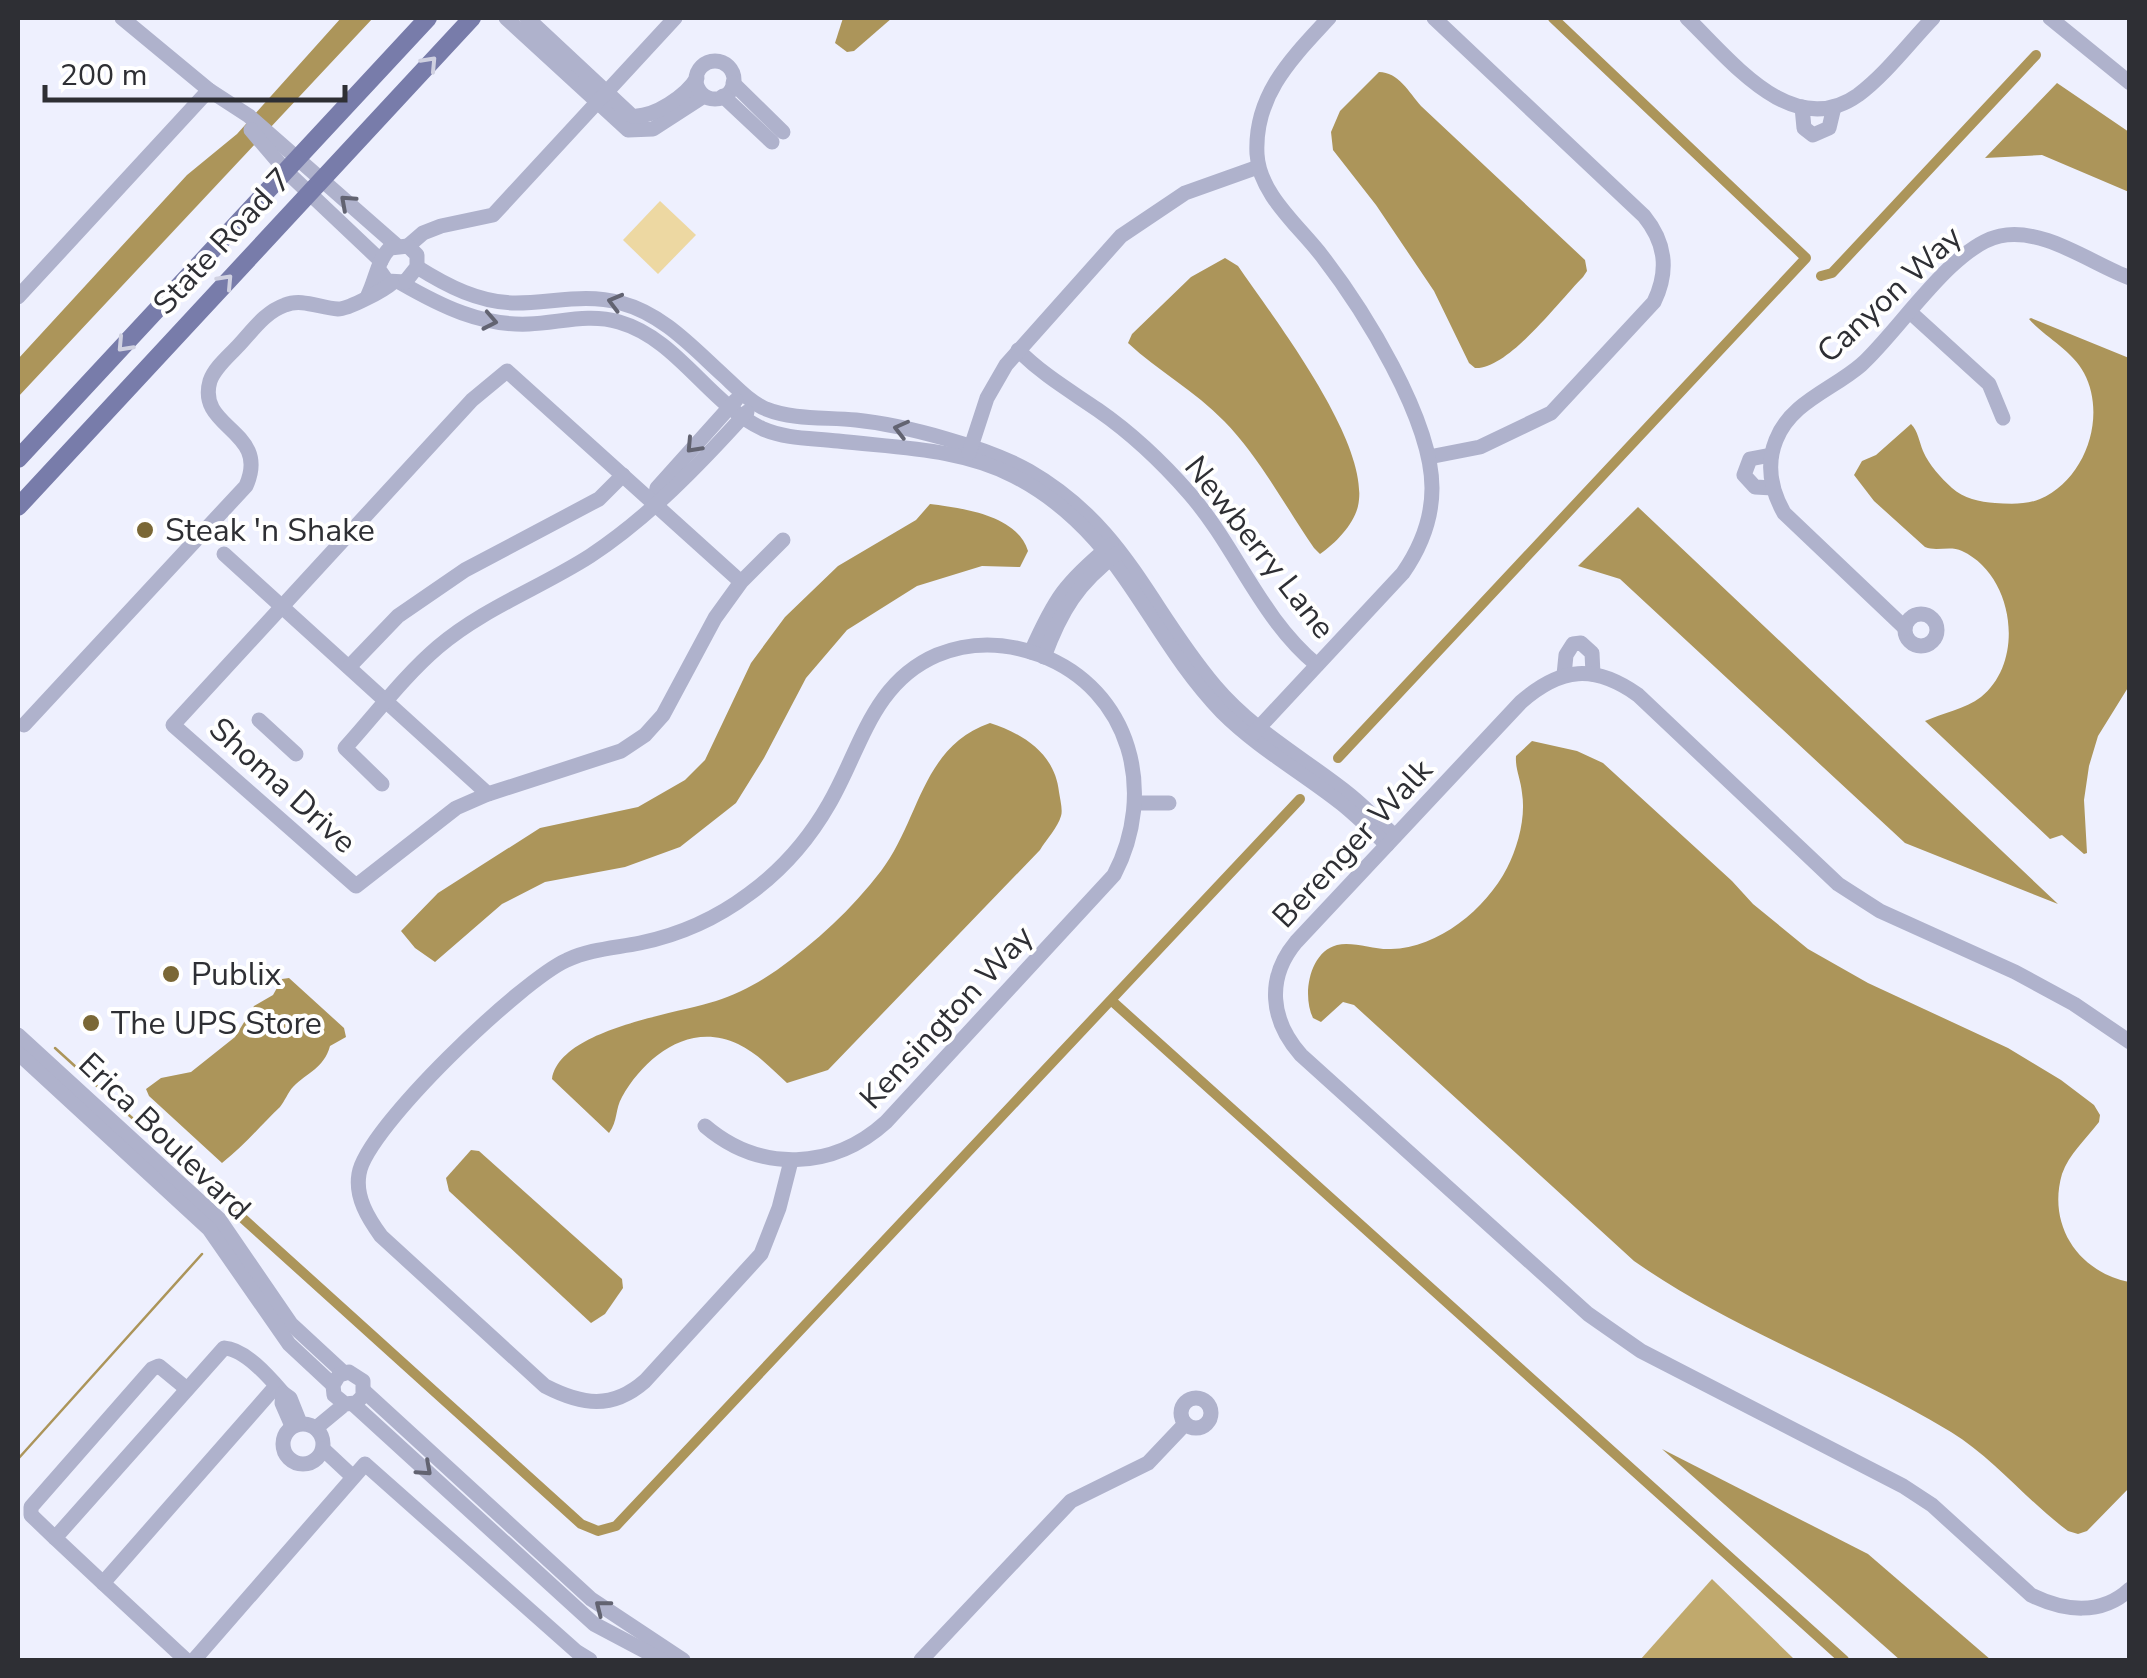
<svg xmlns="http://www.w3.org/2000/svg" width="2147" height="1678" viewBox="0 0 2147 1678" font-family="'Nunito Sans',sans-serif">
	<rect width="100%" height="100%" fill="#eef0fe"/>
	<path fill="#edd8a2" d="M660 201 696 235 658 274 623 240Z"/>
	<path fill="#c0a96d" d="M1712 1579 1795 1660H1640Z"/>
	<g fill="#ac955a">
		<path d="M341 18H373L18 397V359L187 175 237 134Z"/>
		<path d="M843 18H892L854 51 847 52 835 43Z"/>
		<path d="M1379 72C1398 72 1409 92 1421 106L1585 260 1587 271 1583 277C1559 301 1508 370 1475 368L1469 363 1434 291 1376 205 1333 150 1331 132 1340 111Z"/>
		<path d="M2057 83 2129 132V192L2042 155 1985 158Z"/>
		<path d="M1225 258 1238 266C1272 316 1372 444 1358 506 1354 524 1336 543 1320 554L1314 548C1285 506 1260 458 1224 421 1195 391 1158 371 1128 343L1132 334 1191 277Z"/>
		<path d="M2031 318 2129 358V686L2098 736 2089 766 2084 800 2087 853 2084 854 2062 835 2050 839 1925 721C1943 713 1965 709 1981 697 2026 661 2014 575 1962 551 1950 545 1937 552 1925 547L1874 501 1854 475 1862 461 1876 455 1911 424C1918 431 1919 441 1923 451 1929 465 1941 478 1952 488 1963 498 1980 502 1995 503 2009 504 2026 505 2040 499 2086 479 2107 416 2084 373 2072 350 2046 338 2029 319Z"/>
		<path d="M930 504C962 508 1017 515 1028 551L1020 567 982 566 917 586 847 630 806 678 764 758 736 803 680 847 625 867 545 882 502 904 435 962 415 948 401 931 438 893 540 828 638 807 685 780 705 760 751 663 785 617 838 566 916 520Z"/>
		<path d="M1638 507 2058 904 1905 843 1620 579 1578 566Z"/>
		<path d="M990 723C1024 734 1055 754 1059 792 1060 799 1063 810 1061 816 1058 827 1046 840 1040 850L828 1070 787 1083C772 1069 757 1053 738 1044 690 1021 645 1056 622 1097 615 1109 618 1121 609 1133L552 1079C560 1029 675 1014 716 1001 736 995 760 982 777 970 816 942 852 909 881 871 920 820 921 747 990 723Z"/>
		<path d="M1532 741 1577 751 1603 763 1732 881 1753 904 1808 949 1868 983 2008 1048 2061 1080 2094 1105 2100 1115 2099 1122C2086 1139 2069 1154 2062 1174 2047 1226 2079 1272 2129 1282L2130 1487 2087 1531 2078 1534 2068 1531C2027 1501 1995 1459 1951 1432 1849 1370 1732 1330 1634 1261L1354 1005 1343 1002 1321 1022 1313 1018C1302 996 1309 952 1337 945 1353 941 1374 950 1391 949 1438 948 1486 909 1507 868 1518 847 1526 817 1522 793 1521 780 1515 769 1516 756Z"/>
		<path d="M289 978 344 1028 346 1037 330 1046C324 1068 308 1072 293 1087 288 1092 285 1101 280 1107 260 1126 244 1146 222 1163L149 1096 146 1089 161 1078 191 1072 235 1037 254 1006 273 995 282 979Z"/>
		<path d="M471 1150 479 1151 622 1279 623 1288 605 1314 591 1323 449 1191 446 1178Z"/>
		<path d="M1662 1449 1868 1554 1991 1660H1900Z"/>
	</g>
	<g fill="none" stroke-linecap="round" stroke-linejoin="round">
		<g stroke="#ac955a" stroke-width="2.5">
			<path d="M55 1048 238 1214"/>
			<path d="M18 1459 202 1254"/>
		</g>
		<g stroke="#ac955a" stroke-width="10">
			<path d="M1821 276 1832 273 2036 55"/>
			<path d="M1338 758 1806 258 1553 18"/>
			<path d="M1112 1001 1844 1660"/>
			<path d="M238 1214 581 1524 598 1531 616 1526 1300 799"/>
		</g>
		<g stroke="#afb2cc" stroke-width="15">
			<path d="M122 18 209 90 249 116 396 245"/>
			<path d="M506 18 628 130 653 129 704 96"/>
			<path d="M527 18 632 116C654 118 686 96 697 78"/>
			<path d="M1687 18C1730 59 1792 142 1858 95 1886 74 1909 43 1933 18"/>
			<path d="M2050 18 2130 83"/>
			<circle cx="715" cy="80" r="19"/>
			<path d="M733 83 783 132"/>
			<path d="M723 96 772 142"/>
			<path d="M1802 107 1804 128 1813 135 1829 128 1834 107"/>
			<path d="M251 130 286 171 381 261"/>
			<path d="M408 246 423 233 441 226 493 215 675 18"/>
			<path d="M417 267C447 286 480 303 516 303 552 303 585 293 621 303 663 314 693 348 724 376 737 388 750 402 766 409 793 420 826 417 856 420 904 425 987 447 1029 471 1126 527 1148 607 1215 686 1253 731 1305 759 1350 795 1366 808 1380 823 1395 836"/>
			<path d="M401 283C441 306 481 326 529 324 559 323 588 313 619 322 678 339 708 403 763 429 786 439 813 438 838 441 898 448 960 448 1014 476 1122 532 1145 632 1222 712 1258 748 1303 773 1342 804 1358 817 1372 831 1387 845"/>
			<path d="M368 295C376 279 378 259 390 248L408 246 417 255V267L405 282 387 281 380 271"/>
			<path d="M18 297 209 90"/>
			<path d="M1910 312 1989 384 2003 418"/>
			<path d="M1018 350C1043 375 1069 390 1098 410 1131 433 1162 462 1189 493 1237 548 1260 618 1317 665"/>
			<path d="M969 453 987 398 1006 365 1121 236 1185 193 1258 167"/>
			<path d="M1771 455 1750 459 1744 475 1755 487 1773 488"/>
			<path d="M1429 457 1480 447 1551 413 1654 302C1669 271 1666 243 1644 216L1434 18"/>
			<path d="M654 505 657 488 736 400"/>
			<path d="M224 554 488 794"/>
			<path d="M741 582 507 371 472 400 173 725 356 886 456 808 488 794 621 751 645 735 663 715 715 618 741 582 783 540"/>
			<circle cx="1921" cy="630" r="16"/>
			<path d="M1905 628 1784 513C1771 490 1766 465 1776 440 1791 402 1832 390 1861 365 1899 331 1952 246 2000 236 2044 227 2090 263 2130 278"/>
			<path d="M1031 652C1055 598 1065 583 1111 545"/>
			<path d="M1044 657C1061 610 1078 583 1118 553"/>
			<path d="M349 667 398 616 465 570 599 499 623 475"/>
			<path d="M1564 675 1566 655 1573 644 1581 643 1592 653 1593 674"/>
			<path d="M259 720 296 754"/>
			<path d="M24 725 246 486C271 430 196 429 210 381 215 367 229 356 239 345 253 330 265 312 285 305 302 298 320 308 338 309 349 309 384 290 392 283"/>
			<path d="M1252 735 1403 573C1421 547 1432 520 1432 488 1432 419 1363 309 1322 256 1299 226 1259 194 1257 154 1254 95 1292 58 1329 18"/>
			<path d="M382 784 345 748C375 715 404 676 438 647 484 608 540 588 590 556 649 517 699 465 747 412"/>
			<path d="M1136 803H1169"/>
			<path d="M18 1035 219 1219 291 1324 344 1373"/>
			<path d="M2130 1042 2074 1004 2015 972 1880 911 1838 884 1638 695C1594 664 1561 667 1521 702L1296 942C1266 978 1270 1020 1301 1055L1588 1314 1641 1351 1903 1486 1932 1505 2031 1595C2064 1611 2101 1616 2130 1589"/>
			<path d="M18 1053 209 1229 289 1344 333 1385"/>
			<path d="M705 1126C760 1173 833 1170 886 1122L1114 875C1157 793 1132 690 1040 655 1005 642 971 641 937 655 872 683 861 749 829 804 809 839 782 870 749 894 717 918 679 935 640 943 615 948 590 949 567 960 522 980 366 1128 359 1174 355 1197 368 1218 381 1236L545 1386C582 1405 612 1410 645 1381L761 1254 779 1208 791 1161"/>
			<path d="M276 1386 103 1583 55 1538 224 1348C245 1349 269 1377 283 1393"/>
			<path d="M364 1391 591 1599 683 1660"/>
			<circle cx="1196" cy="1413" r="15"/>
			<path d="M353 1404 594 1624 662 1660"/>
			<circle cx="303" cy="1444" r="20"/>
			<path d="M292 1426 282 1403 283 1393 290 1398 300 1423"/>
			<path d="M316 1428 345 1404 356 1403 363 1396V1381L349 1372 339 1375 333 1385 334 1395 345 1404"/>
			<path d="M323 1449 353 1477"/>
			<path d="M55 1538 31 1515V1507L152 1369 159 1366 187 1389"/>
			<path d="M103 1583 186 1660"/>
			<path d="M194 1660 365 1464 577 1652 590 1660"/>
			<path d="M921 1660 1071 1501 1148 1463 1185 1424"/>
		</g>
		<g stroke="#787caa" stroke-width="18">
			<path d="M18 459 428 18"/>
			<path d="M18 507 472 18"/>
		</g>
	</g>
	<defs><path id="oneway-chevron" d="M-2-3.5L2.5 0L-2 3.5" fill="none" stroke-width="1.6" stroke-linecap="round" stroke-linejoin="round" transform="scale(2.5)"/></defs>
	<g stroke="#d0d1e1">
		<use href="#oneway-chevron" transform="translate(430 63) rotate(-47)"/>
		<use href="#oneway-chevron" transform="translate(226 281) rotate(-47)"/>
		<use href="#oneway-chevron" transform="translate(124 345) rotate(133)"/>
	</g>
	<g stroke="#626371">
		<use href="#oneway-chevron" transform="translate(347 202) rotate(-138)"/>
		<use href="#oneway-chevron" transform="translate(615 302) rotate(-165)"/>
		<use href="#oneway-chevron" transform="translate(490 321) rotate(11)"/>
		<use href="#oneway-chevron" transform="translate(901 429) rotate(-166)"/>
		<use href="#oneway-chevron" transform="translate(693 446) rotate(133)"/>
		<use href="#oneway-chevron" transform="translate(425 1469) rotate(42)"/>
		<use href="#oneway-chevron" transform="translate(602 1607) rotate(-142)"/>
	</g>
	<g fill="#7a6736" stroke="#fff" stroke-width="4">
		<circle cx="145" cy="530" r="10"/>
		<circle cx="171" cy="974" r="10"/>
		<circle cx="91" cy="1023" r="10"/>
	</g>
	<g text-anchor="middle" stroke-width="8" stroke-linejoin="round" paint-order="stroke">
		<g font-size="32" fill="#2e2f34" stroke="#fff">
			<text transform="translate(222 241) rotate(-47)" y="11">State Road 7</text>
			<text transform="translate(1889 294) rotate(-43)" y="11">Canyon Way</text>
			<text transform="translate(1260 547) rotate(52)" y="11">Newberry Lane</text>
			<text transform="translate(283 785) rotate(42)" y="11">Shoma Drive</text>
			<text transform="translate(1352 843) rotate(-47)" y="11">Berenger Walk</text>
			<text transform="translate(946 1017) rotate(-47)" y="11">Kensington Way</text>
			<text transform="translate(165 1136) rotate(44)" y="11">Erica Boulevard</text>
		</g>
		<g font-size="32" fill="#2e2f34" stroke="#fff" text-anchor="start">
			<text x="165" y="541">Steak 'n Shake</text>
			<text x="191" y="985">Publix</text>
			<text x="111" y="1034">The UPS Store</text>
		</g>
	</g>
	<rect width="2147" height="1678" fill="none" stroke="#2e2f34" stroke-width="40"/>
	<path d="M45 85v15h300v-15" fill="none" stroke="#2e2f34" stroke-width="5"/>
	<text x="60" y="85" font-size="30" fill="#2e2f34" stroke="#ffffff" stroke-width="8" paint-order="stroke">200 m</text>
</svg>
